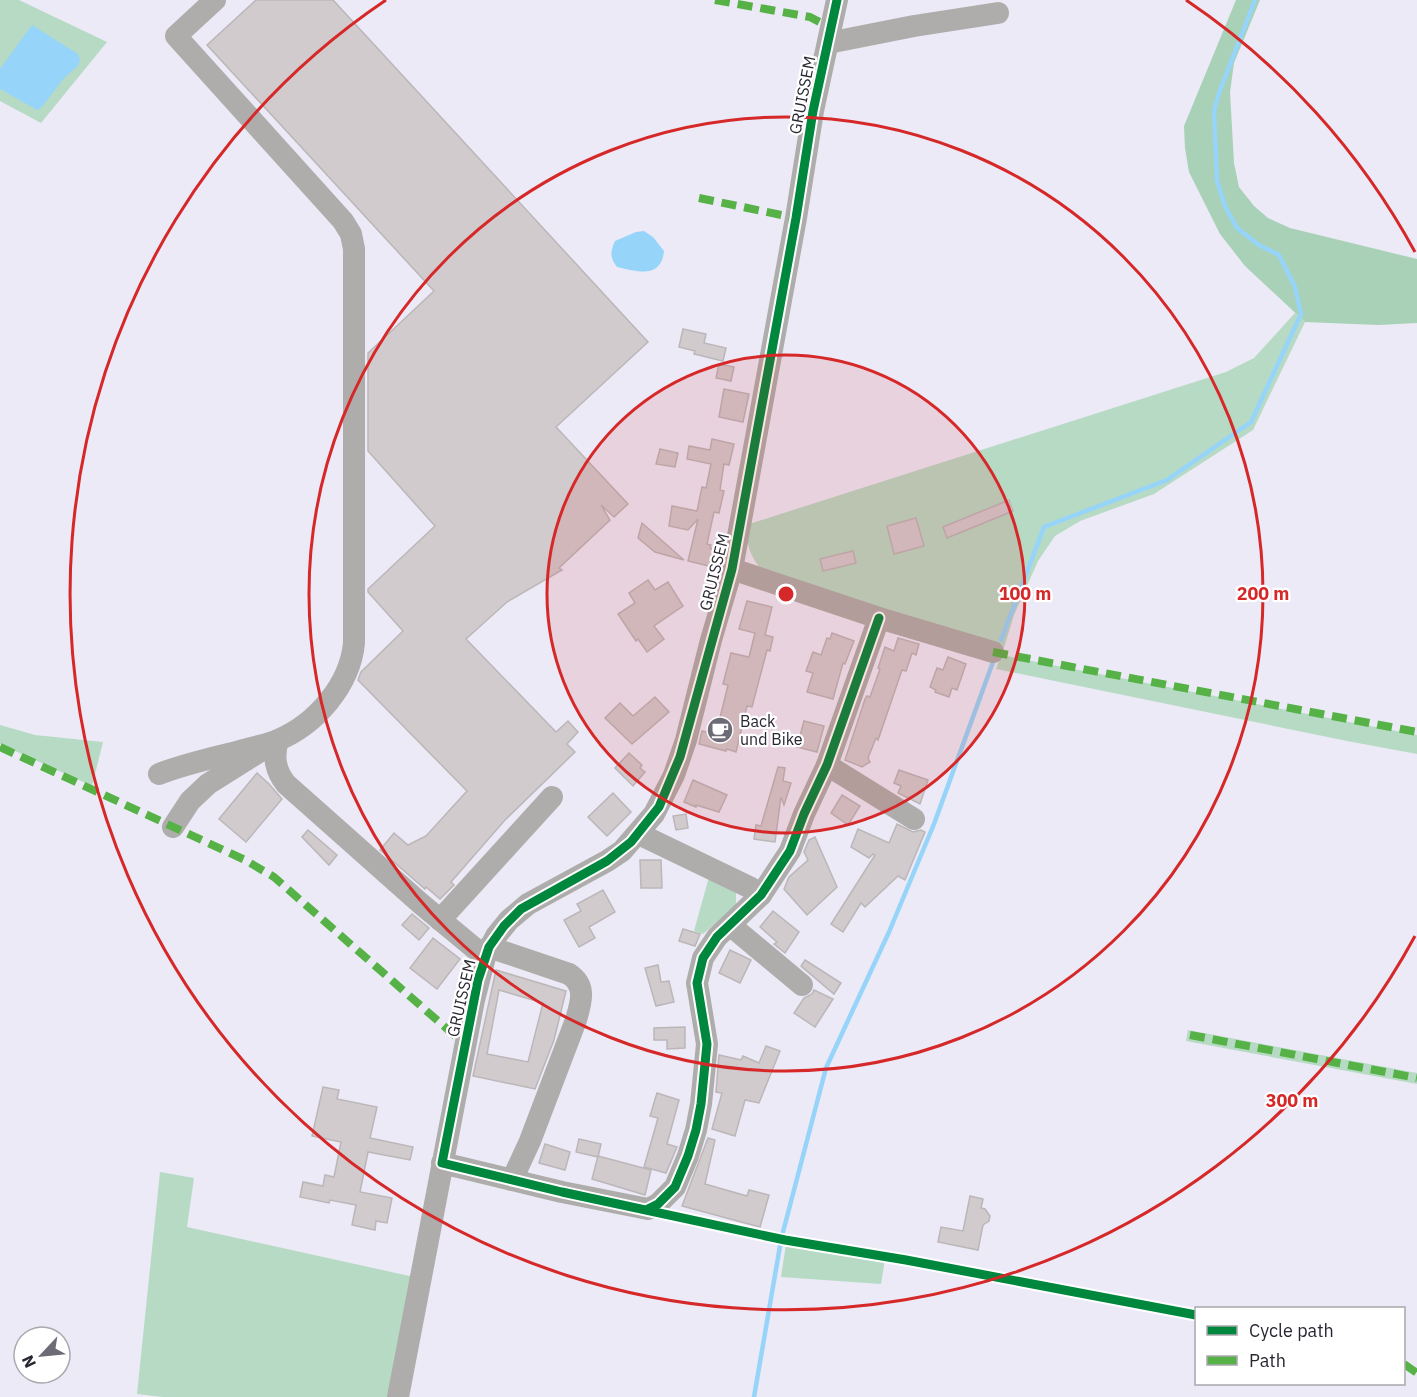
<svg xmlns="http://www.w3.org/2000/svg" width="1417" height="1397" viewBox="0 0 1417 1397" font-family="'IBM Plex Sans',sans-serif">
	<rect width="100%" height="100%" fill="#ebeaf6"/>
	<g fill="#b7dac4">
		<path d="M0 0H19L107 42 41 123 0 101Z"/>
		<path d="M1295 313 1305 322 1253 430 1154 494 1080 521 1055 536 1038 561 1014 615 1003 651 762 570C750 557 746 543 746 525L1226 372 1254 358Z"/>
		<path d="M1001 655 1417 735V754L1347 741 996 669Z"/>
		<path d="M0 725 35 735 103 742 92 786 0 744Z"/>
		<path d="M709 877 736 890V905L703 934 694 931Z"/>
		<path d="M1188 1030 1417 1073V1084L1186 1041Z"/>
		<path d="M160 1172 194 1178 187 1227 414 1277 391 1397H163L137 1394Z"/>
		<path d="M786 1244 885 1259 881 1284 781 1277Z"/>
	</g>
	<path fill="#a8d1b8" d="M1236 0H1260L1234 63 1230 92 1234 163 1239 187 1254 206 1268 218 1290 228 1417 259V323L1378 325 1305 322 1245 266 1220 234 1189 172 1185 148 1184 126Z"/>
	<g fill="#96d4fa">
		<path d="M32 25 78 54 80 60 78 66 64 78 42 107 37 110 0 89V69Z"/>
		<path d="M644 231 653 237 664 251C661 280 636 271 617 267 610 258 610 252 615 241L636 232Z"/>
	</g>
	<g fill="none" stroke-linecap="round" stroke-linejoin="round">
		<g stroke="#96d4fa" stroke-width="4.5">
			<path d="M1001 640 1044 527 1167 480 1251 422 1301 314 1295 287 1279 255 1259 245 1237 228 1225 206 1217 181 1214 111 1219 93 1255 0"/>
			<path d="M783 1232 826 1068 889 932 934 824 993 662"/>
			<path d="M754 1397 780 1246"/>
		</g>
	</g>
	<g fill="#d1cbcd" stroke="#bcb6b9" stroke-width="1.5" fill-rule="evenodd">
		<path d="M256 0H333L648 342 556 427 628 504 614 517 601 505 610 520 559 568 562 570 507 602 466 639 556 732 568 721 578 732 567 744 575 752 505 820 451 882 454 885 440 899 426 887 425 889 380 850 394 833 408 845 426 836 467 791 358 680 361 672 403 631 368 592V589L435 526 368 451V353L434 291 207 45Z"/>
		<path d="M683 329 706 334 704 343 726 348 723 361 694 354 695 351 679 347Z"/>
		<path d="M719 364 734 367 731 381 716 378Z"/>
		<path d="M724 389 749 394 743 422 719 417Z"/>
		<path d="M712 439 734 444 729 465 724 464 720 490 724 491 719 513 714 512 707 544 711 545 710 548 717 550 713 567 688 561 698 519 688 530 669 526 672 506 697 511 702 487 706 488 711 464 687 459 689 446 710 450Z"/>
		<path d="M660 449 678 453 675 467 656 464Z"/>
		<path d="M1009 500 1013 511 947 538 943 527Z"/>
		<path d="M916 518 924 546 894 554 887 526Z"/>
		<path d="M642 523 684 560 655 552 638 538Z"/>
		<path d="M853 551 856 563 823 571 820 559Z"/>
		<path d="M648 580 655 590 668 582 683 606 654 626 664 639 647 652 638 639 636 641 618 614 635 603 629 593Z"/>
		<path d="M747 601 772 607 765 635 773 637 770 651 767 650 752 707 747 706 736 752 727 749 726 751 699 744 702 731 716 734 728 685 723 684 731 653 749 657 755 633 739 629Z"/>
		<path d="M832 633 854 641 845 664 843 663 833 699 807 692 813 673 806 671 813 652 821 655 827 638 830 639Z"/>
		<path d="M898 638 919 644 916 655 912 653 906 671 902 670 878 740 876 738 868 758 870 762 862 767 845 760 865 699 867 696 870 697 880 669 878 668 885 647 894 651Z"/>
		<path d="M948 657 966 664 957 690 952 688 949 697 935 692 936 690 930 687 937 668 943 670Z"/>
		<path d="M655 697 669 712 632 744 605 718 620 703 633 716Z"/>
		<path d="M804 721 824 726 817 752 797 747Z"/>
		<path d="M629 753 642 765 640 768 645 772 633 786 615 768Z"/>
		<path d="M778 767 785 768 783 781 791 783 784 805 781 797 775 842 754 839 756 825 761 826Z"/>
		<path d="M899 770 928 780 920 804 898 793 901 786 894 783Z"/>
		<path d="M257 773 269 784 282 799 246 842 219 819Z"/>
		<path d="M693 780 727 795 719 812 696 805V807L684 802Z"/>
		<path d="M613 793 631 812 607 836 588 817Z"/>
		<path d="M842 795 860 806 848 825 831 813Z"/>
		<path d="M686 814 688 828 676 830 673 816Z"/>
		<path d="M897 824 913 832 921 830 925 832 905 880 898 876 865 907 861 903 843 932 831 924 875 855 873 854 869 858 851 847 858 829 889 843Z"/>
		<path d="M308 830 337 855 329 865 302 837Z"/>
		<path d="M815 837 837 887 807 915 784 889 789 877 808 860 804 852 809 840Z"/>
		<path d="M640 860H661L662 888H641Z"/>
		<path d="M603 890 615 912 589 927 595 938 579 947 564 920 581 911 577 904Z"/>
		<path d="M773 911 799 932 785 953 774 944 777 942 760 927Z"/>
		<path d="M412 914 429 928 419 940 402 925Z"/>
		<path d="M683 929 700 934 695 946 679 941Z"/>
		<path d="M433 938 460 959 437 989 410 968Z"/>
		<path d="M730 950 751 960 740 983 719 973Z"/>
		<path d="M805 960 841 983 834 994 801 966Z"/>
		<path d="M658 965 661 982 669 981 674 1002 656 1006 645 968Z"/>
		<path d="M496 970 566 991 554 1040 535 1089 473 1076ZM499 990 543 1003 528 1062 487 1054Z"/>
		<path d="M814 990 833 999 815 1027 794 1013 804 998 812 994Z"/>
		<path d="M685 1027V1048L667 1049V1040H654V1028Z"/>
		<path d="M766 1046 780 1051 759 1103 745 1100 735 1136 712 1129 722 1093 716 1092 719 1055 741 1060 743 1056 759 1063Z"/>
		<path d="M323 1087 339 1090 337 1099 377 1107 370 1138 413 1147 410 1160 368 1152 360 1192 392 1198 387 1223 376 1221 375 1230 352 1225 356 1205 330 1200 329 1203 300 1197 303 1182 323 1186 325 1175 334 1177 341 1142 312 1136Z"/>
		<path d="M657 1093 679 1100 667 1144 677 1147 666 1173 644 1167 658 1118 650 1116Z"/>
		<path d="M708 1138 715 1140 705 1184 747 1196 749 1190 769 1195 760 1227 682 1206Z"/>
		<path d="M579 1139 601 1144 598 1157 576 1152Z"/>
		<path d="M545 1144 570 1152 565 1170 539 1163Z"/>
		<path d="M598 1156 651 1170 645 1195 592 1179Z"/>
		<path d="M970 1196 983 1199 981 1208 985 1209 990 1216 989 1221 983 1225 978 1250 938 1242 941 1227 963 1231Z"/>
	</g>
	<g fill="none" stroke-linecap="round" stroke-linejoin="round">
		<g stroke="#afadab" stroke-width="22">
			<path d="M828 43 914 26 998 13"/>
			<path d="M732 569 879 618 993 652"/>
			<path d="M827 765 914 819"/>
			<path d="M159 774C187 763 218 757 247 749 257 746 269 744 278 740 316 724 350 685 354 643V249L351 234 343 221 176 36 215 0"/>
			<path d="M173 827 190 801 208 784 278 740C273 757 275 770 286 784L420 903 485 957"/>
			<path d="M639 834 751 888 761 895"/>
			<path d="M440 920 552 797"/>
			<path d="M730 925 802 985"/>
			<path d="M489 947 569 974C587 986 581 1002 576 1020L530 1141 512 1180"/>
			<path d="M442 1163 562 1192 648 1209 658 1204 675 1187 688 1156 696 1130 701 1104 707 1044 697 983 703 958 717 937 761 895 790 851 804 814 827 765 879 618"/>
			<path d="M398 1397 474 1000 485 957 496 936 509 920 528 904 607 861 622 851 654 814 674 775 686 740 711 640 732 569 796 218 813 111 837 0"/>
		</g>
		<g stroke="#56b246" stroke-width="8" stroke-dasharray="15 8" stroke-linecap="butt">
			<path d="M715 0 810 17 831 28"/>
			<path d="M699 198 796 218"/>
			<path d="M993 652 1417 732"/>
			<path d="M0 747 245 860 274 877 454 1035 466 1043"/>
			<path d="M1190 1035 1417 1078"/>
			<path d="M1404 1364 1417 1373"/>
		</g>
		<defs>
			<g id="cycleway">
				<path d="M837 0 813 111 796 218 732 569 680 757 659 807 631 842 607 861 521 909 504 926 489 947 478 980 442 1163 562 1192 785 1240 906 1260 1196 1315"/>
				<path d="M648 1209 658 1204 675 1187 688 1156 696 1130 701 1104 707 1044 697 983 703 958 717 937 761 895 790 851 804 814 827 765 879 618"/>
			</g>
		</defs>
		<use href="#cycleway" stroke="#fff" stroke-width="13"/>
		<use href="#cycleway" stroke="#00873e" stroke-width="9"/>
	</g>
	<circle cx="786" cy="594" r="239" fill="#d62828" fill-opacity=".12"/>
	<g fill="none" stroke="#d62828" stroke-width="3">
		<circle cx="786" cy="594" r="239"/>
		<circle cx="786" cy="594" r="477"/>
		<path d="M1415 936A716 716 0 1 1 386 0M1186 0A716 716 0 0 1 1415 252"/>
	</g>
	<defs>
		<symbol id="cafe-disc" viewBox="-11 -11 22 22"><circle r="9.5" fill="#6c6b76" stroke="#fff"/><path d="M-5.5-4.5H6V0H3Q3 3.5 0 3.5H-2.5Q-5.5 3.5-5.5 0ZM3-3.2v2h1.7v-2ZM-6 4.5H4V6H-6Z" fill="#fff"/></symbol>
	</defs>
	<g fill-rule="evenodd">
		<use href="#cafe-disc" x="705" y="715" width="30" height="30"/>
	</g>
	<g text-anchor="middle" stroke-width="4.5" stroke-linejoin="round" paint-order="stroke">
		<g font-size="16" fill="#282631" stroke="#fff">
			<text transform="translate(802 95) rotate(-79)" y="6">GRUISSEM</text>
			<text transform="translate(714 572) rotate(-76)" y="6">GRUISSEM</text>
			<text transform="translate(461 998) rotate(-77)" y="6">GRUISSEM</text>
		</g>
		<g font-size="16" fill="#282631" stroke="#fff" text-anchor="start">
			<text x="740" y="727">Back<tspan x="740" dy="18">und Bike</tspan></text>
		</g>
	</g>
	<circle cx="786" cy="594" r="9" fill="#d62828" stroke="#fff" stroke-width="3"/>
	<g font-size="18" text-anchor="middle" font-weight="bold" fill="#d62828" stroke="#fff" stroke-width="4.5" stroke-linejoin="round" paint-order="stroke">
		<text x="1025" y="600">100 m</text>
		<text x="1263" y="600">200 m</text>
		<text x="1292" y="1107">300 m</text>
	</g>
	<rect x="1195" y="1307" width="210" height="78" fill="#ffffff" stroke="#a9a8ad" stroke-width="1.5"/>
	<rect x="1207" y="1326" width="30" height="9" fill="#00873e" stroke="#a9a8ad" stroke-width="1.5"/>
	<text x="1249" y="1337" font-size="18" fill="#282631">Cycle path</text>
	<rect x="1207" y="1356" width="30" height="9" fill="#56b246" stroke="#a9a8ad" stroke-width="1.5"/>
	<text x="1249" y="1367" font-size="18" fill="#282631">Path</text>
	<g transform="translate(42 1355) rotate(244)"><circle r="28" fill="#ffffff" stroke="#a9a8ad" stroke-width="1.5"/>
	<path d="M0-4.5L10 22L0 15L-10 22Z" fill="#6c6b76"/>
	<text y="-9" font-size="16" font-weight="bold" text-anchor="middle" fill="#282631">N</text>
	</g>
</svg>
